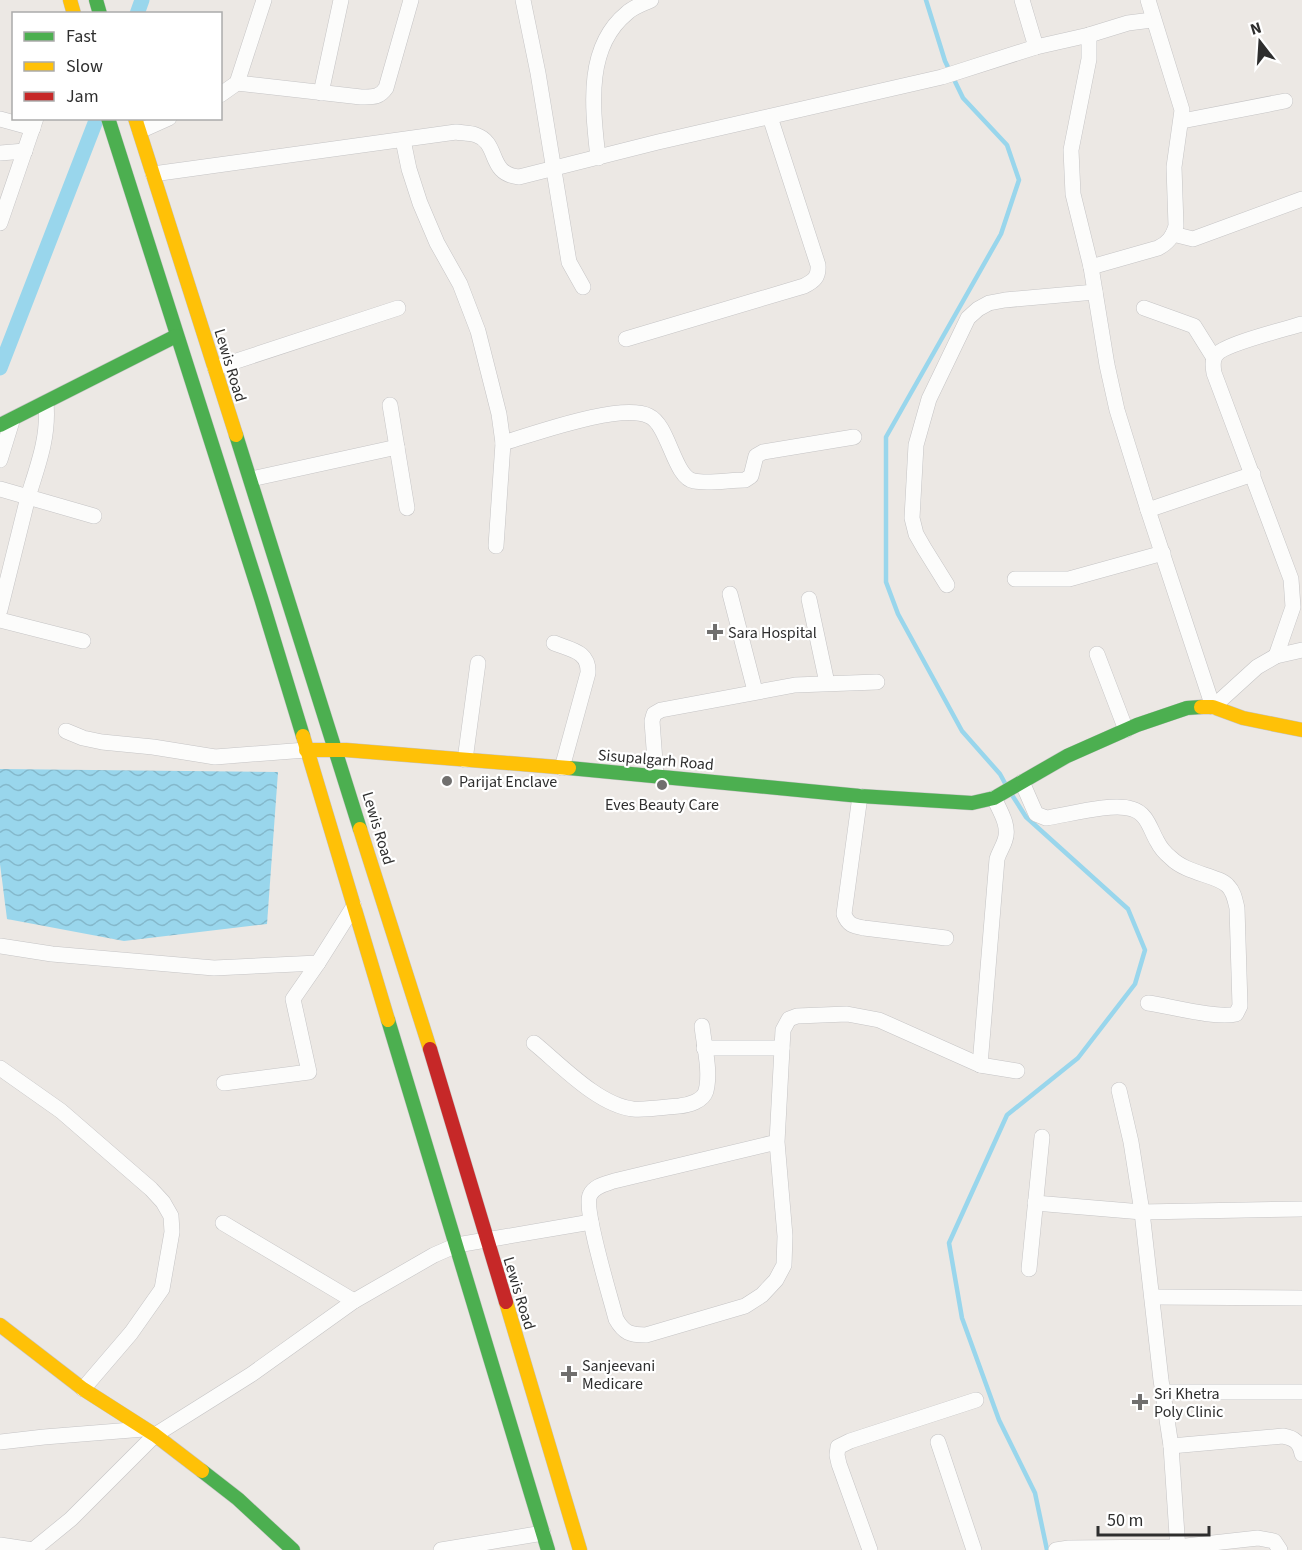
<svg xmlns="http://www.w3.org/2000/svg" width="1302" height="1550" viewBox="0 0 1302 1550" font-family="'Source Sans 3',sans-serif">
	<defs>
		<pattern id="water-waves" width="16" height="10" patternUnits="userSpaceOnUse" patternTransform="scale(1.5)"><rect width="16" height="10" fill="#99d6ec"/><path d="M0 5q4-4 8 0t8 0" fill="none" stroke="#84b8cb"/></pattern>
	</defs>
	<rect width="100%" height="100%" fill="#ece8e4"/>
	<path fill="url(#water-waves)" d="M0 769 278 772 267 924 124 941 7 919 0 864Z"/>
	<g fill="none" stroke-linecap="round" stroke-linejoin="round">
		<g stroke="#99d6ec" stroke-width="4.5">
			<path d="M926 0 945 61 963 98 1007 145 1019 180 1001 234 886 437V582L898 614 962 731 1000 774 1006 785"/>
			<path d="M1012 795 1026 817 1128 909 1145 950 1135 984 1078 1058 1007 1115 949 1243 962 1318 999 1420 1035 1493 1047 1550"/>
		</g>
		<g stroke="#99d6ec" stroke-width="15">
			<path d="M137 14 142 0"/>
			<path d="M0 368 97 118"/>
		</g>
		<defs>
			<g id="street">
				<path d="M523 0 538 73 569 262 583 287"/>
				<path d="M1022 0 1036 47"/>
				<path d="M1089 35V59L1071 150 1073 194 1091 267 1107 365 1117 410 1148 510 1213 707 1257 667 1276 656 1302 650"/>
				<path d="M237 83 361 97C373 97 379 98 386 88L411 0"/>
				<path d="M321 93 341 0"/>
				<path d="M220 95 237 83 264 0"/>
				<path d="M0 119 33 128"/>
				<path d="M1182 121 1285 101"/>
				<path d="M140 131 169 118"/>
				<path d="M403 140 409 169 420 203 437 243 460 284 478 331 499 414 503 443 496 546"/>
				<path d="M0 153 25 151"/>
				<path d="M598 158C593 110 584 48 627 13 633 7 643 4 651 0"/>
				<path d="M153 174 456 132C462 133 470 133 476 135 500 143 487 174 519 177L658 142 942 77 1036 47 1089 35 1128 23 1152 20"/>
				<path d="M0 223 36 118"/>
				<path d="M1173 234 1193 239 1302 199"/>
				<path d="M1091 267 1158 248C1168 243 1173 237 1176 226L1174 167 1182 110 1148 0"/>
				<path d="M1144 308 1194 326 1214 358"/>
				<path d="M626 339 804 286C814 281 819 277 818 265L770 117"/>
				<path d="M215 368 398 308"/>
				<path d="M46 403C49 437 38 465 28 497L94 516"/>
				<path d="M390 405 407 508"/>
				<path d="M503 443C534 434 621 402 649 416 669 425 674 478 694 481 708 484 730 480 745 480L751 476 756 456 763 452 854 437"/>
				<path d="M0 460 12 421"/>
				<path d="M251 479 397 447"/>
				<path d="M0 489 28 497 0 610"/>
				<path d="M1148 510 1253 474"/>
				<path d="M1015 579H1069L1163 553"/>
				<path d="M947 585 924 548 916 534 912 518 916 445 929 399 968 318 978 309 989 303 1005 300 1095 292"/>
				<path d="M730 594 755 691"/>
				<path d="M809 599 827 683"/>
				<path d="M0 620 83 641"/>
				<path d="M554 643C571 650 589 651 588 673L562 768"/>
				<path d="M1097 654 1126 730"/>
				<path d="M1276 656 1293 607 1291 579 1214 373C1213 367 1212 360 1216 355 1224 344 1286 329 1302 324"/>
				<path d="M66 731 83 738 102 742 153 747 215 757 306 750"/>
				<path d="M465 760 478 663"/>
				<path d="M656 775 652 721 654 714 661 710 795 685 877 682"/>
				<path d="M1022 782 1036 814 1046 818C1067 815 1113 802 1132 809 1147 813 1150 829 1157 841 1160 847 1166 854 1171 858 1187 874 1218 875 1228 886 1234 892 1235 900 1237 908L1240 1006 1236 1014C1216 1019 1170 1006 1148 1003"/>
				<path d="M860 796 844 914C848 925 853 926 864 928L946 938"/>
				<path d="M0 946 52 954 214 968 318 963 354 906"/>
				<path d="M534 1043C561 1065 598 1105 633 1109 648 1110 665 1107 679 1106 689 1105 703 1101 706 1091 711 1071 704 1046 702 1026"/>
				<path d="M704 1048H782"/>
				<path d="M980 1065 997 859C999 852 1003 847 1005 840 1010 826 1000 811 994 798"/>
				<path d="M0 1068 61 1111 151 1189 163 1202 171 1216 172 1232 162 1289 131 1333 83 1389"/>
				<path d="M224 1083 309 1072 293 999 318 963"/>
				<path d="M1119 1090 1131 1142 1142 1212 1161 1380 1171 1446 1178 1550"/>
				<path d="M777 1142 614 1181C605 1184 594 1186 590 1195 583 1209 611 1299 616 1319 624 1333 630 1335 646 1335L745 1306 762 1295 776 1280 784 1265 785 1236 777 1142 783 1030 789 1019 797 1016 847 1014 879 1020 980 1065 1017 1071"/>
				<path d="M1035 1203 1142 1212 1302 1209"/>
				<path d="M223 1223 354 1301"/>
				<path d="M1029 1269 1042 1137"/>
				<path d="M1152 1297 1302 1298"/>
				<path d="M1163 1392H1302"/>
				<path d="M0 1442 44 1437 144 1429"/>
				<path d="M938 1442 974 1550"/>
				<path d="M1171 1446 1283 1436C1295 1438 1300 1443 1302 1454"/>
				<path d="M0 1545 33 1550"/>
				<path d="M33 1550 71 1519 155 1435 252 1374 354 1301 434 1255 457 1245 591 1222"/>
				<path d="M441 1550 543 1533"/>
				<path d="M870 1550 839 1464 837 1455 838 1447 850 1441 976 1400"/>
				<path d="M1056 1550 1069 1548 1177 1547 1258 1538 1274 1541 1280 1550"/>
			</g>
			<g id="fast">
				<path d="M96 0 100 14"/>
				<path d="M108 118 261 598 303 736"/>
				<path d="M0 425 176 336"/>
				<path d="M236 435 360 829"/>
				<path d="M569 768 860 796 972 803 994 798 1067 756 1137 725 1187 708 1201 707"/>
				<path d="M388 1020 548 1550"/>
				<path d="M202 1471 238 1499 293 1550"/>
			</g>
			<g id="slow">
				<path d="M70 0 74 14"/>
				<path d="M135 118 236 435"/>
				<path d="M1201 707H1213L1243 718 1302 730"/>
				<path d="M303 736 388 1020"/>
				<path d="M306 750H346L569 768"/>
				<path d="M360 829 430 1049"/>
				<path d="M506 1302 580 1550"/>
				<path d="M0 1325 83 1389 155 1435 202 1471"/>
			</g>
			<path id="jam" d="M430 1049 506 1302"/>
		</defs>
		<use href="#street" stroke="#c5c4c5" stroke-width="16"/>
		<use href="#fast" stroke="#c5c4c5" stroke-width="15"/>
		<use href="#slow" stroke="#c5c4c5" stroke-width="15"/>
		<use href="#jam" stroke="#c5c4c5" stroke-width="15"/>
		<use href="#street" stroke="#fcfcfb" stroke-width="15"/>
		<use href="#fast" stroke="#4caf50" stroke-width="14"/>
		<use href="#slow" stroke="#ffc107" stroke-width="14"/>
		<use href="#jam" stroke="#c62828" stroke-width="14"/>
	</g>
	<g fill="#706f6e" stroke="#fff" stroke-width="2">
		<path d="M712 623h6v6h6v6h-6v6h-6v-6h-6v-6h6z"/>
		<circle cx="447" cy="781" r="6"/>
		<circle cx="662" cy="785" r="6"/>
		<path d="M566 1365h6v6h6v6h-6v6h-6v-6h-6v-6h6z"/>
		<path d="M1137 1393h6v6h6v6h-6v6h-6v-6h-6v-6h6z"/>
	</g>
	<g text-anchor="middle" stroke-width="4.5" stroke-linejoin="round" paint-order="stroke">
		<g font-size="16" fill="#2e2e2e" stroke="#fff">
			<text transform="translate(231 365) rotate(73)" y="6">Lewis Road</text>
			<text transform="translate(656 759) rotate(5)" y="6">Sisupalgarh Road</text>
			<text transform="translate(379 828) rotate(73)" y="6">Lewis Road</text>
			<text transform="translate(520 1293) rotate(73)" y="6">Lewis Road</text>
		</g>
		<g font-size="16" fill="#2e2e2e" stroke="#fff" text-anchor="start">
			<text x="728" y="638">Sara Hospital</text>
			<text x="459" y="787">Parijat Enclave</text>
			<text x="662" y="810" text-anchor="middle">Eves Beauty Care</text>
			<text x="582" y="1371">Sanjeevani<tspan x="582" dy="18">Medicare</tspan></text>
			<text x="1154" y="1399">Sri Khetra<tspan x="1154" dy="18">Poly Clinic</tspan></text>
		</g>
	</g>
	<rect x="12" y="12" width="210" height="108" fill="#ffffff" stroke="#ababab" stroke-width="1.5"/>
	<rect x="24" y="32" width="30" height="9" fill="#4caf50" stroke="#ababab" stroke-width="1.5"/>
	<text x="66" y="42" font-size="18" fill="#2e2e2e">Fast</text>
	<rect x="24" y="62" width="30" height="9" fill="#ffc107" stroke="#ababab" stroke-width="1.5"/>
	<text x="66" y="72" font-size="18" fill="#2e2e2e">Slow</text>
	<rect x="24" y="92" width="30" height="9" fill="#c62828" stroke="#ababab" stroke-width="1.5"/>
	<text x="66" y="102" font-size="18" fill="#2e2e2e">Jam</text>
	<g transform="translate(1260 42) rotate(343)" stroke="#ffffff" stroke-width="4.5" paint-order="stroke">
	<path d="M0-4.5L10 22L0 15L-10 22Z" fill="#2e2e2e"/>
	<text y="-9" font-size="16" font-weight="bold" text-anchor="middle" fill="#2e2e2e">N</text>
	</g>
	<path d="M1098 1526v9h111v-9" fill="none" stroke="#2e2e2e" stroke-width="3"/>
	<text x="1107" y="1526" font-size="18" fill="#2e2e2e" stroke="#ffffff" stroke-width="4.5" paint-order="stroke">50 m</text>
</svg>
